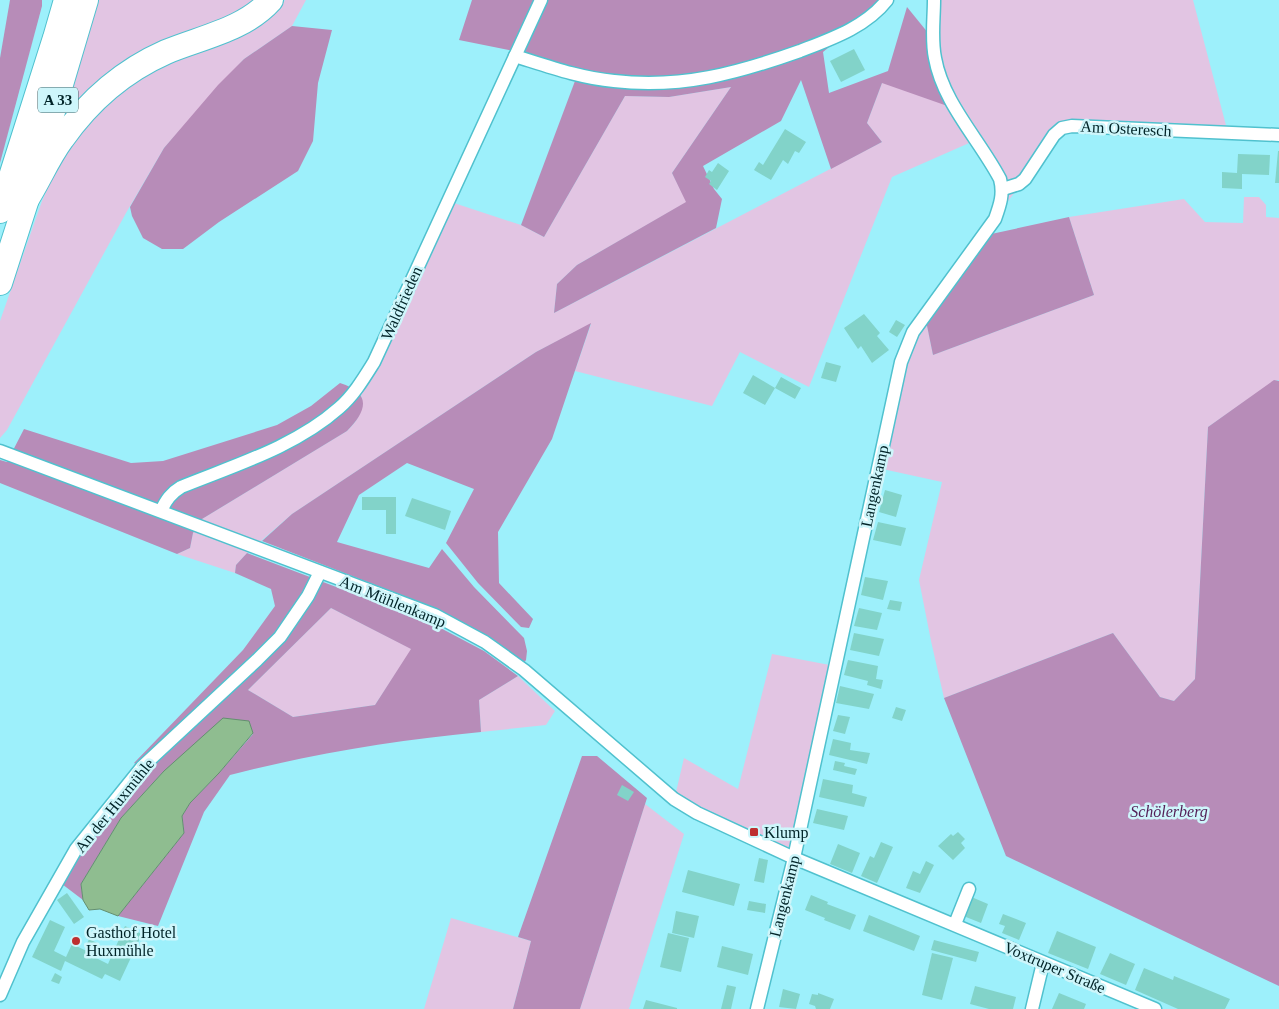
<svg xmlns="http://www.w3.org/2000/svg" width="1279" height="1009" viewBox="0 0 1279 1009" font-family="'Times New Roman',serif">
	<rect width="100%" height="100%" fill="#9df0fb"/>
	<g fill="#e2c5e3">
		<path d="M98 0H260L239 17 188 36 57 135Z"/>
		<path d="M285 0H306L292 26 244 59 164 148 126 213 7 430 0 438V321L42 201 56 169 87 124 135 81 174 62 241 36 271 15Z"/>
		<path d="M934 0H1193L1228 133 1062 128 995 219 1002 199 976 140 892 177 809 387 740 352 712 406 575 371 591 324 536 352 292 514 247 553 236 565 235 573 177 554 190 548 193 533 202 519 347 431C358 420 364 411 361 394L381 364 454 203 521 225 544 237 625 96 669 97 731 87 672 173 687 202 577 265 557 284 554 313 882 142 867 123 882 83 944 86Z"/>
		<path d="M1244 197H1259L1266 205V217L1279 218V380L1274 381 1208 427 1195 679 1174 701 1160 697 1113 633 944 698 931 641 919 580 942 482 878 468 901 362 925 316 933 355 1094 295 1069 217 1184 199 1205 222 1243 223Z"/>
		<path d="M331 608 412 649 375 705 293 717 248 690Z"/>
		<path d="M772 654 835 666 796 851 699 806 676 792 684 758 738 789Z"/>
		<path d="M518 676 555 711 546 725 481 732 479 700Z"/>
		<path d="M645 804 684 834 629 1009H580Z"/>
		<path d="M451 918 531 941 513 1009H424Z"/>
	</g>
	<g fill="#b78cb8" fill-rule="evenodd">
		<path d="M10 0H42V6L0 163V58Z"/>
		<path d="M472 0H887L823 52 829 93 888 71 907 7 933 39 956 109 882 83 867 123 882 142 831 169 801 80 781 121 703 166 714 189 722 199 716 228 554 313 557 284 577 265 686 202 672 173 731 87 669 97 625 96 544 237 521 225 575 81 534 55 459 40Z"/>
		<path d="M292 26 332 30 318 83 313 141 298 171 219 222 183 249H162L143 238 132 216 130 207 164 148 218 85 244 59Z"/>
		<path d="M1069 217 1094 295 933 355 925 316 982 236Z"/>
		<path d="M591 323 552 439 498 532 499 583 533 619 529 628 521 627 478 583 446 543 474 489 407 463 359 495 337 542 429 568 442 549 474 587 524 638 527 651 526 660 524 663 490 637 437 609 262 541 292 514 536 352Z"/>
		<path d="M1274 380 1279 381V986L1006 856 944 698 1113 633 1160 697 1174 701 1195 679 1208 427Z"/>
		<path d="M340 383C372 393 367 411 347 431L202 519 193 533 190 548 177 554 0 483V460L7 462 24 429 131 463 163 461 277 425 311 406Z"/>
		<path d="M247 553 431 623 484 651 518 676 479 700 481 732C396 740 312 754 230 775L204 812 158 926 118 916 184 833 182 816 190 803 219 773 253 734 164 771 121 818 81 884 83 900 58 881 142 767 134 763 243 650 275 606 271 589 235 573 236 565ZM331 608 411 649 375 705 293 717 248 690Z"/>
		<path d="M582 756H597L647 798 580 1009H513L531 941 518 937Z"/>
	</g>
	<path fill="#8fbd90" stroke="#648f70" d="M223 718 249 721 253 733 219 773 190 803 182 816 184 833 118 916 100 909 89 910 83 900 81 884 121 818 164 771Z"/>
	<g fill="#82d3c9">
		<path d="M854 49 865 70 841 82 830 61Z"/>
		<path d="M785 129 806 142 799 153 795 151 788 164 783 160 771 180 754 170 759 162 763 165Z"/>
		<path d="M1278 151H1279V183H1275Z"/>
		<path d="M1238 154 1270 155 1269 175 1242 174V189L1222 188V172L1237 173Z"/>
		<path d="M718 163 729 171 717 190 709 184 711 181 705 177 709 170 712 172Z"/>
		<path d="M864 314 880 333 877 336 889 350 872 363 861 346 858 349 844 328Z"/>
		<path d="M896 320 905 325 897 337 889 332Z"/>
		<path d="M826 362 841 366 836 382 821 378Z"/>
		<path d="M753 375 775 388 781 377 801 388 795 399 775 388 765 405 743 393Z"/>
		<path d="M885 490 902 495 896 517 879 512Z"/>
		<path d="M362 497H396V534H386V510H362Z"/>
		<path d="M412 498 451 511 445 530 405 516Z"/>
		<path d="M878 522 906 528 901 546 873 540Z"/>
		<path d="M865 577 888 581 883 600 861 595Z"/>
		<path d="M890 600 902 602 900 611 887 609Z"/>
		<path d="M859 608 882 613 877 630 854 626Z"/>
		<path d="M854 633 884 639 879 656 850 650Z"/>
		<path d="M848 660 878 666 876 679 883 680 881 689 867 685 868 681 844 675Z"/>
		<path d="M840 686 874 694 869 709 836 703Z"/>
		<path d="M896 707 906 710 902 721 892 718Z"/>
		<path d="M838 715 850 717 845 734 833 731Z"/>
		<path d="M833 739 851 743 850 750 870 753 867 764 829 755Z"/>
		<path d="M835 761 845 763 844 766 857 769 855 775 833 770Z"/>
		<path d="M823 779 853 785 852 793 867 797 864 807 819 797Z"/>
		<path d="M622 785 634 792 628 801 617 795Z"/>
		<path d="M817 809 848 816 844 830 813 823Z"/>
		<path d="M958 832 965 839 961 843 965 848 953 860 938 846 951 834 953 836Z"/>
		<path d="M881 842 893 847 877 883 861 876 870 856 874 858Z"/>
		<path d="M838 844 860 853 852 873 830 864Z"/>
		<path d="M759 858 768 860 764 883 754 881Z"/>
		<path d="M926 861 934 865 920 893 906 888 913 871 920 874Z"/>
		<path d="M688 870 740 884 734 906 682 892Z"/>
		<path d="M67 893 84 917 74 924 57 900Z"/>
		<path d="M811 895 828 902 827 904 856 915 850 930 824 920 825 918 805 910Z"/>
		<path d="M969 896 988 904 981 923 961 915Z"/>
		<path d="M749 901 766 904 765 913 747 910Z"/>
		<path d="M676 911 699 916 694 938 672 933Z"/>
		<path d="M1003 914 1026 923 1019 940 1002 933 1005 926 999 924Z"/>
		<path d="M869 915 920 936 914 951 863 931Z"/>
		<path d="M50 920 65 927 54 951 66 957 72 944 91 953 90 955 108 964 125 926 142 934 120 981 105 974 102 979 65 961 61 971 32 957Z"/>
		<path d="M1057 931 1096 947 1088 969 1048 953Z"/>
		<path d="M668 933 689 938 681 972 660 967Z"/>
		<path d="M89 939 97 943 93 950 86 946Z"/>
		<path d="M934 940 979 952 976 962 931 950Z"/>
		<path d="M722 946 753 954 748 975 717 967Z"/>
		<path d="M932 953 953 958 942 1000 922 995Z"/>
		<path d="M1110 953 1135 964 1126 985 1100 974Z"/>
		<path d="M1144 968 1173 980 1174 976 1230 999 1225 1009H1178L1135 990Z"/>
		<path d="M55 973 62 977 59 984 51 981Z"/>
		<path d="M727 985 736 987 731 1009H721Z"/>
		<path d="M975 986 1016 997 1013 1009H989L970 1004Z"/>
		<path d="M783 989 800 994 796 1009 779 1007Z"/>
		<path d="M818 993 834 999 830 1009H816L815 1006 809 1004 812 994 818 995Z"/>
		<path d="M1059 993 1086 1004 1084 1009H1052Z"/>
		<path d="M646 1000 677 1008V1009H643Z"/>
	</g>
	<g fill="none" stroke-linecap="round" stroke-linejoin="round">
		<defs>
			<g id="minor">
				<path d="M515 56C547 66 580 78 614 81 681 89 738 73 800 51 831 39 866 27 887 0"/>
				<path d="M1003 189 1019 184 1025 179 1054 135 1062 128 1072 126 1279 135"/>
				<path d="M0 451 435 615 485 642 524 670 674 799 697 813 794 858 1155 1009"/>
				<path d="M161 511C166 500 171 493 181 487 235 465 295 447 339 408 354 395 364 378 374 362L541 0"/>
				<path d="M955 924 969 889"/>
				<path d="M0 995 23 942 76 849 142 767 257 660 280 637 308 596 320 572"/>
				<path d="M757 1009 794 858 901 362 913 332 995 219C1000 205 1004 194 1000 179 979 139 943 103 935 58 931 39 934 19 934 0"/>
				<path d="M1032 1009 1043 963"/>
			</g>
			<g id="motorway">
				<path d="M27 199C39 180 48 158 62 139 88 102 123 71 166 52 202 37 244 30 271 0"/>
				<path d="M0 211 55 38 66 0"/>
				<path d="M0 283 27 199 86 0"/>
			</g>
		</defs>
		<use href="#minor" stroke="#50c1ce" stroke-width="15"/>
		<use href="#motorway" stroke="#50c1ce" stroke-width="26"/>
		<use href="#minor" stroke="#fff" stroke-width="12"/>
		<use href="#motorway" stroke="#fff" stroke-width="24"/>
	</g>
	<g fill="#be2f30" stroke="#cef6fb" stroke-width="2">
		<rect x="749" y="827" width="10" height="10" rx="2.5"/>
		<circle cx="76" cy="941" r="5"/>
	</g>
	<g text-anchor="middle" stroke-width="5" stroke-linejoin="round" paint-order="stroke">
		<rect fill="#cef6fb" stroke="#3e6267" stroke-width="1" x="38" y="87.5" width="40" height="25" rx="4"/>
		<g font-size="15" font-weight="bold" fill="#002327">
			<text x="58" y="105">A 33</text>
		</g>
		<g font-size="16" fill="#002327" stroke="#cef6fb">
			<text transform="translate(1126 128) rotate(3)" y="6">Am Osteresch</text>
			<text transform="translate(401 303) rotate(-66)" y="6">Waldfrieden</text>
			<text transform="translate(874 486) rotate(-78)" y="6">Langenkamp</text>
			<text transform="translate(393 601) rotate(22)" y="6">Am Mühlenkamp</text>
			<text transform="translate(114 805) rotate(-51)" y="6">An der Huxmühle</text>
			<text transform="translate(784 896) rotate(-76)" y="6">Langenkamp</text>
			<text transform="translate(1055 967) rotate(23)" y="6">Voxtruper Straße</text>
		</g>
		<g font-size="16" font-style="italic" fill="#531e56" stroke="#cef6fb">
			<text x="1169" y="817">Schölerberg</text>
		</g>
		<g font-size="16" fill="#002327" stroke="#cef6fb" text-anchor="start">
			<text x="764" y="838">Klump</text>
			<text x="86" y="938">Gasthof Hotel<tspan x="86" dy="18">Huxmühle</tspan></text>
		</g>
	</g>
</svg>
